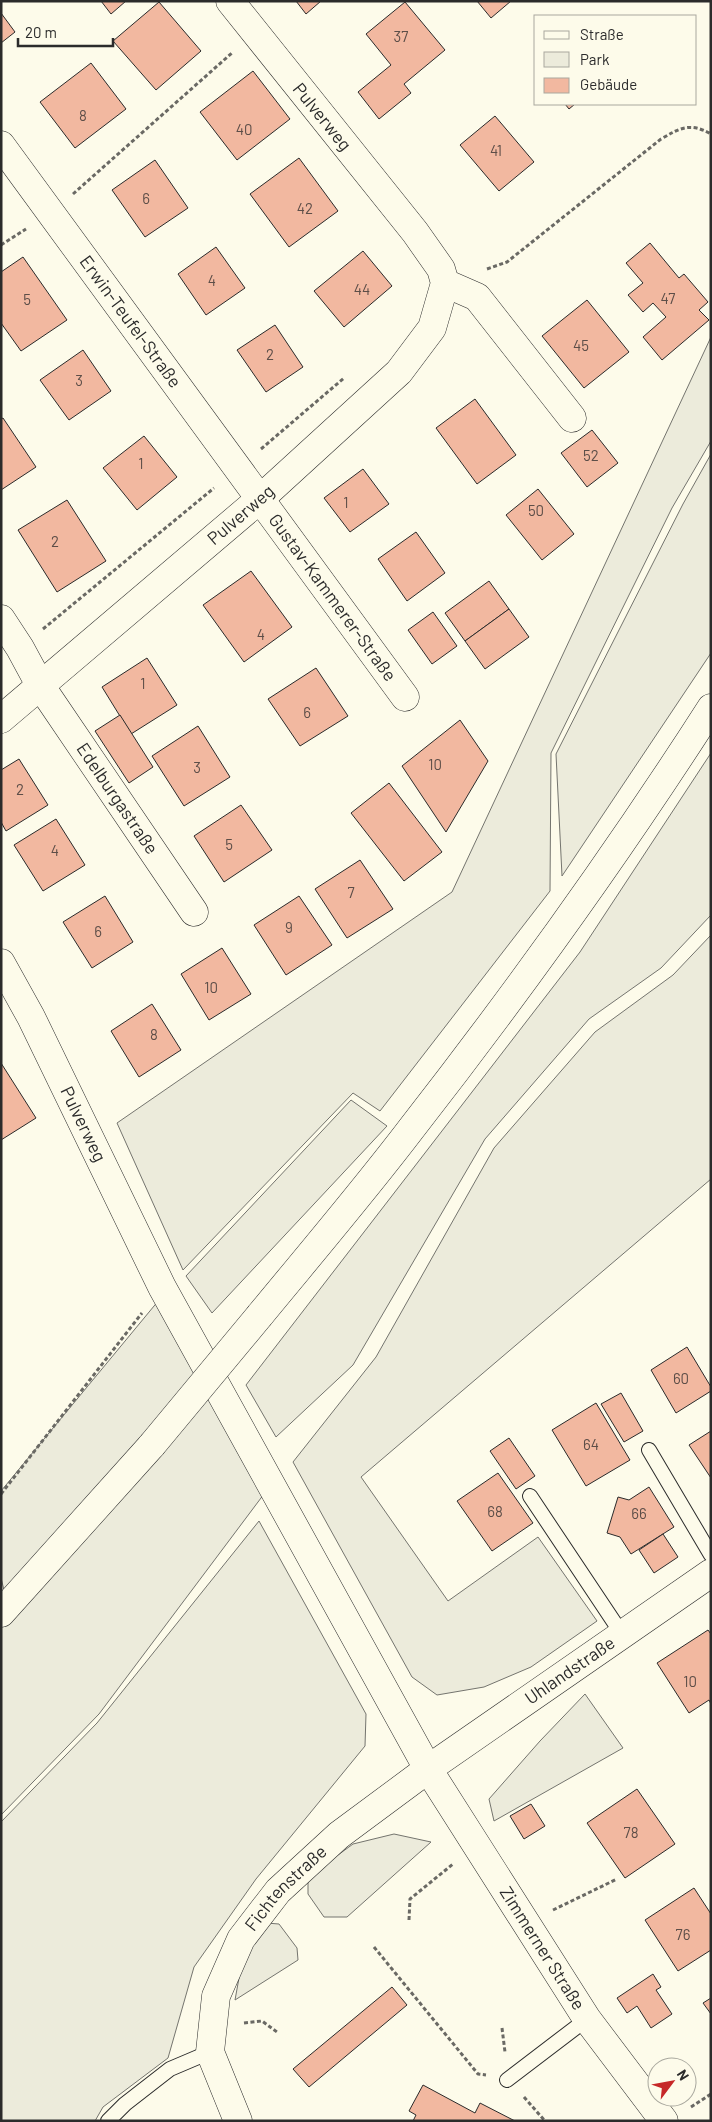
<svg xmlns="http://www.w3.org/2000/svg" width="712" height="2122" viewBox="0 0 712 2122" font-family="Barlow,sans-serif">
	<rect width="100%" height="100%" fill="#fdfbea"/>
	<g fill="#ecebdb" stroke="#74746e">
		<path d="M711 337V441L672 508 551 753 550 891 380 1111 353 1093 183 1270 117 1123 452 892Z"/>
		<path d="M711 454V653L562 876 556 754 683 504Z"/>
		<path d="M711 753V915L661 968 589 1019 485 1139 353 1365 276 1437 246 1385 580 952Z"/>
		<path d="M711 935V1179L361 1477 448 1601 538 1537 597 1621 531 1667 484 1687 437 1695 412 1677 293 1462 376 1357 494 1148 595 1032 673 975Z"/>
		<path d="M351 1100 387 1126 212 1313 186 1276Z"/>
		<path d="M159 1300 200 1374 5 1594 1 1578V1491Z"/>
		<path d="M210 1392 264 1494 99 1714 1 1815V1626Z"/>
		<path d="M259 1521 366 1714 365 1746 256 1879 194 1967 168 2058 103 2107 95 2121H1V1822L97 1723Z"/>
		<path d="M585 1694 623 1748 494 1821 489 1799 540 1741Z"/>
		<path d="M394 1834 431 1842 347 1917H324L308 1894V1877L353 1844Z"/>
		<path d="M266 1923 279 1924 297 1948 298 1960 235 2000 241 1967 251 1939Z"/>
	</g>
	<g fill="#f2b8a0" stroke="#2b2b2b">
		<path d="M101 1H126L111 14Z"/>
		<path d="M296 1H321L306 14Z"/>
		<path d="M477 1H511L491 18Z"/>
		<path d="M159 2 201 51 156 90 113 41Z"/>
		<path d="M405 2 445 50 404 84 411 93 379 119 358 92 391 65 366 34Z"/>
		<path d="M1 13 15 32 1 43Z"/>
		<path d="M91 63 126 109 75 148 40 102Z"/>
		<path d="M253 71 290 119 237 160 200 112Z"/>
		<path d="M565 104H575L569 109Z"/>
		<path d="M495 116 534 162 499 191 460 145Z"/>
		<path d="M299 158 338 211 289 247 250 194Z"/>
		<path d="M155 160 188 208 145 237 112 190Z"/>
		<path d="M650 243 679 278 684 274 708 302 699 310 709 320 662 360 643 337 666 317 653 303 643 312 628 295 643 283 626 263Z"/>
		<path d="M216 247 245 288 206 315 178 274Z"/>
		<path d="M363 251 392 286 344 327 314 291Z"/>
		<path d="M23 257 67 320 21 351 1 323V272Z"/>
		<path d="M587 300 629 352 584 388 542 336Z"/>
		<path d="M275 325 303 367 266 392 237 350Z"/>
		<path d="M83 350 111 391 69 420 40 380Z"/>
		<path d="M475 399 516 455 477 484 436 428Z"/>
		<path d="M3 418 36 467 1 490V419Z"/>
		<path d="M592 430 618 463 587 487 561 453Z"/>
		<path d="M144 436 177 477 137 510 103 468Z"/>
		<path d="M363 469 389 504 350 532 324 498Z"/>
		<path d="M538 489 574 534 542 560 506 515Z"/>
		<path d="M67 500 106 561 57 592 18 530Z"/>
		<path d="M416 532 445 573 407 601 378 559Z"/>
		<path d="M251 571 292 627 244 662 203 605Z"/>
		<path d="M489 581 509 609 465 641 445 613Z"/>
		<path d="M509 609 529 637 485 669 465 641Z"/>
		<path d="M433 612 457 646 432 664 408 630Z"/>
		<path d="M147 658 177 705 131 734 102 687Z"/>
		<path d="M316 668 348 716 300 746 268 699Z"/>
		<path d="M120 715 153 767 129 783 95 731Z"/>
		<path d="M460 720 488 761 446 832 402 766Z"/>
		<path d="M198 726 230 777 184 806 152 756Z"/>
		<path d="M19 759 48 805 6 831 1 822V770Z"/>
		<path d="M389 783 442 852 404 881 351 813Z"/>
		<path d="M241 805 272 850 224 882 194 836Z"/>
		<path d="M56 819 85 865 43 891 14 845Z"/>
		<path d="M360 860 393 909 347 938 315 889Z"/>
		<path d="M105 896 133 942 92 968 63 922Z"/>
		<path d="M299 896 332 945 286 975 254 925Z"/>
		<path d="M222 948 251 994 209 1020 181 974Z"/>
		<path d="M152 1004 181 1050 139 1077 111 1031Z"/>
		<path d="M1 1063 36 1118 1 1140Z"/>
		<path d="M687 1347 711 1387V1391L676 1413 651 1370Z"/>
		<path d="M621 1393 643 1431 624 1442 601 1404Z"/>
		<path d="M596 1403 630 1460 586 1486 552 1430Z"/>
		<path d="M711 1431V1478L689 1445Z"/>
		<path d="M509 1438 535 1476 516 1489 490 1451Z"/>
		<path d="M498 1473 533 1523 492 1551 457 1501Z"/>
		<path d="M649 1487 674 1527 631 1554 620 1537 607 1533 618 1497 629 1500Z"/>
		<path d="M663 1534 678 1557 654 1573 639 1550Z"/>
		<path d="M708 1630 711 1634V1704L709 1700 689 1713 657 1663Z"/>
		<path d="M637 1789 675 1844 625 1878 587 1823Z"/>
		<path d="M531 1804 545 1826 524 1839 510 1816Z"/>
		<path d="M694 1888 711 1914V1950L678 1971 645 1920Z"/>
		<path d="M653 1974 661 1987 656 1990 672 2014 651 2028 637 2006 627 2013 617 1998Z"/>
		<path d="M392 1987 407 2005 309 2087 293 2069Z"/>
		<path d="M711 1998V2014L703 2003Z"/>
		<path d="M423 2085 475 2113 480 2103 515 2121H413L416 2115 409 2111Z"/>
	</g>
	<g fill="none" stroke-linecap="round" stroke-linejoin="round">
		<defs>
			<g id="lane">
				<path d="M649 1450 711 1555"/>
				<path d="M530 1496 622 1634"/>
				<path d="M507 2080 587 2019"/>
				<path d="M108 2121 125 2104 170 2069 210 2052"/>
			</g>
			<g id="street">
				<path id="s1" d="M1 145 405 697"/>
				<path d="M445 283 477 297 572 418"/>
				<path id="s2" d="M1 619 20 648 40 685 194 912"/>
				<path id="s3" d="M1 719 260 499 399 372 432 328 445 283 441 269 415 232 230 1"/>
				<path id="s4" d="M1 963 31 1017 162 1287 428 1769 587 2019 664 2121"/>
				<path id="s5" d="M238 2121 210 2052 216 1996 241 1939 278 1891 339 1835 428 1769 711 1573"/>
			</g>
			<g id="primary">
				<path d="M260 1315C311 1253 363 1192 411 1129 517 993 618 853 711 708"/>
				<path d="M1 1613 152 1445"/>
			</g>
		</defs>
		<use href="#lane" stroke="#2b2b2b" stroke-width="16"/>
		<use href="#street" stroke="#2b2b2b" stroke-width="29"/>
		<use href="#primary" stroke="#2b2b2b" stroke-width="29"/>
		<g stroke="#6a6964" stroke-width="3" stroke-dasharray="4 2.5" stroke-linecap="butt">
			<path d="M73 194 233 52"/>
			<path d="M1 245 26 229"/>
			<path d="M487 269 507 262 661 139C680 128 690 122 711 134"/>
			<path d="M261 449 344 378"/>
			<path d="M43 629 214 488"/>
			<path d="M1 1494 142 1313"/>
			<path d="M553 1910 617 1879"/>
			<path d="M409 1920 410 1899 453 1864"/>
			<path d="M374 1947 478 2074 486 2075"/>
			<path d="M244 2023 262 2021 277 2032"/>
			<path d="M502 2028 505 2052"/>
			<path d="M524 2097 545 2121"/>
			<path d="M691 2107 711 2094"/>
		</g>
		<use href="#lane" stroke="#fdfbea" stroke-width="14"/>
		<use href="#street" stroke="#fdfbea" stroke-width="28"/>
		<use href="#primary" stroke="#fdfbea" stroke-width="28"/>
		<defs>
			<path id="primary-bridge" d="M152 1445 260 1315"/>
		</defs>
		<use href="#primary-bridge" stroke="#2b2b2b" stroke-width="29" stroke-linecap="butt"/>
		<use href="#primary-bridge" stroke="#fdfbea" stroke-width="28"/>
	</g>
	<g text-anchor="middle" stroke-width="4" stroke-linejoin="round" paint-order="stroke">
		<g font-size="15" fill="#5d4e48">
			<text x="401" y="42">37</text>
			<text x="83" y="121">8</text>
			<text x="244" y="135">40</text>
			<text x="496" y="156">41</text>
			<text x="146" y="204">6</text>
			<text x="305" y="214">42</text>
			<text x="212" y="286">4</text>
			<text x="362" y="295">44</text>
			<text x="668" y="304">47</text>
			<text x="27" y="305">5</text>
			<text x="581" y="351">45</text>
			<text x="270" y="360">2</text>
			<text x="79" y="386">3</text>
			<text x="591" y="461">52</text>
			<text x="141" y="469">1</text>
			<text x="346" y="508">1</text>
			<text x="536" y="516">50</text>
			<text x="55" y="547">2</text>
			<text x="261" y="640">4</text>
			<text x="143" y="689">1</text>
			<text x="307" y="718">6</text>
			<text x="435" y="770">10</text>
			<text x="197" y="773">3</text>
			<text x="20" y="795">2</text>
			<text x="229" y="850">5</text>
			<text x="55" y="856">4</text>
			<text x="351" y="898">7</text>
			<text x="289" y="933">9</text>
			<text x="98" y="937">6</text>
			<text x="211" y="993">10</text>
			<text x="154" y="1040">8</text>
			<text x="681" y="1384">60</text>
			<text x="591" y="1450">64</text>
			<text x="495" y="1517">68</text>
			<text x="639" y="1519">66</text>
			<text x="690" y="1687">10</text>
			<text x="631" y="1838">78</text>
			<text x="683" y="1940">76</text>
		</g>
		<g font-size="18" fill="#2b2b2b" stroke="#fdfbea">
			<text transform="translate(322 117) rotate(51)" y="6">Pulverweg</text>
			<text dy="6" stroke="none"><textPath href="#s1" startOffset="219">Erwin-Teufel-Straße</textPath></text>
			<text dy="6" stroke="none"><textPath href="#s3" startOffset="315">Pulverweg</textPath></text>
			<text dy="6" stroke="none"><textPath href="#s1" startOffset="561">Gustav-Kammerer-Straße</textPath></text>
			<text dy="6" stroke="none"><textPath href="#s2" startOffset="214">Edelburgastraße</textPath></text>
			<text dy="6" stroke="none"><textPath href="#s4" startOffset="181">Pulverweg</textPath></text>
			<text dy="6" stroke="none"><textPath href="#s5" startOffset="620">Uhlandstraße</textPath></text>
			<text dy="6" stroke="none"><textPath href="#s5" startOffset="261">Fichtenstraße</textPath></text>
			<text dy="6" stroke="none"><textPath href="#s4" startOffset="1125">Zimmerner Straße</textPath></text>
		</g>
	</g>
	<rect width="712" height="2122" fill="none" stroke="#2b2b2b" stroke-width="5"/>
	<rect x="534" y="15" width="162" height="90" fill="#fdfbea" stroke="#a9a89e"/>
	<rect x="544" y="31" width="25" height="8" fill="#fdfbea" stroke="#a9a89e"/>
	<text x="580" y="40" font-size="15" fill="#2b2b2b">Straße</text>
	<rect x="544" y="52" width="25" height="15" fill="#ecebdb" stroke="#a9a89e"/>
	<text x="580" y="65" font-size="15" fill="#2b2b2b">Park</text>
	<rect x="544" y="78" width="25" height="15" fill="#f2b8a0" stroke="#a9a89e"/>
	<text x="580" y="90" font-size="15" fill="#2b2b2b">Gebäude</text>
	<g transform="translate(672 2082) rotate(58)"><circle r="24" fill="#fdfbea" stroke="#a9a89e"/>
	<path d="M0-4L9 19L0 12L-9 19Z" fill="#c62828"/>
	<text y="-8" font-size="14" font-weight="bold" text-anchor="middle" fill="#2b2b2b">N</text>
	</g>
	<path d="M18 38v8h95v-8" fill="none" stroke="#2b2b2b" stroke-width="2.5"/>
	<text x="25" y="38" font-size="15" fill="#2b2b2b" stroke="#fdfbea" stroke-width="4" paint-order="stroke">20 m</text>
</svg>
